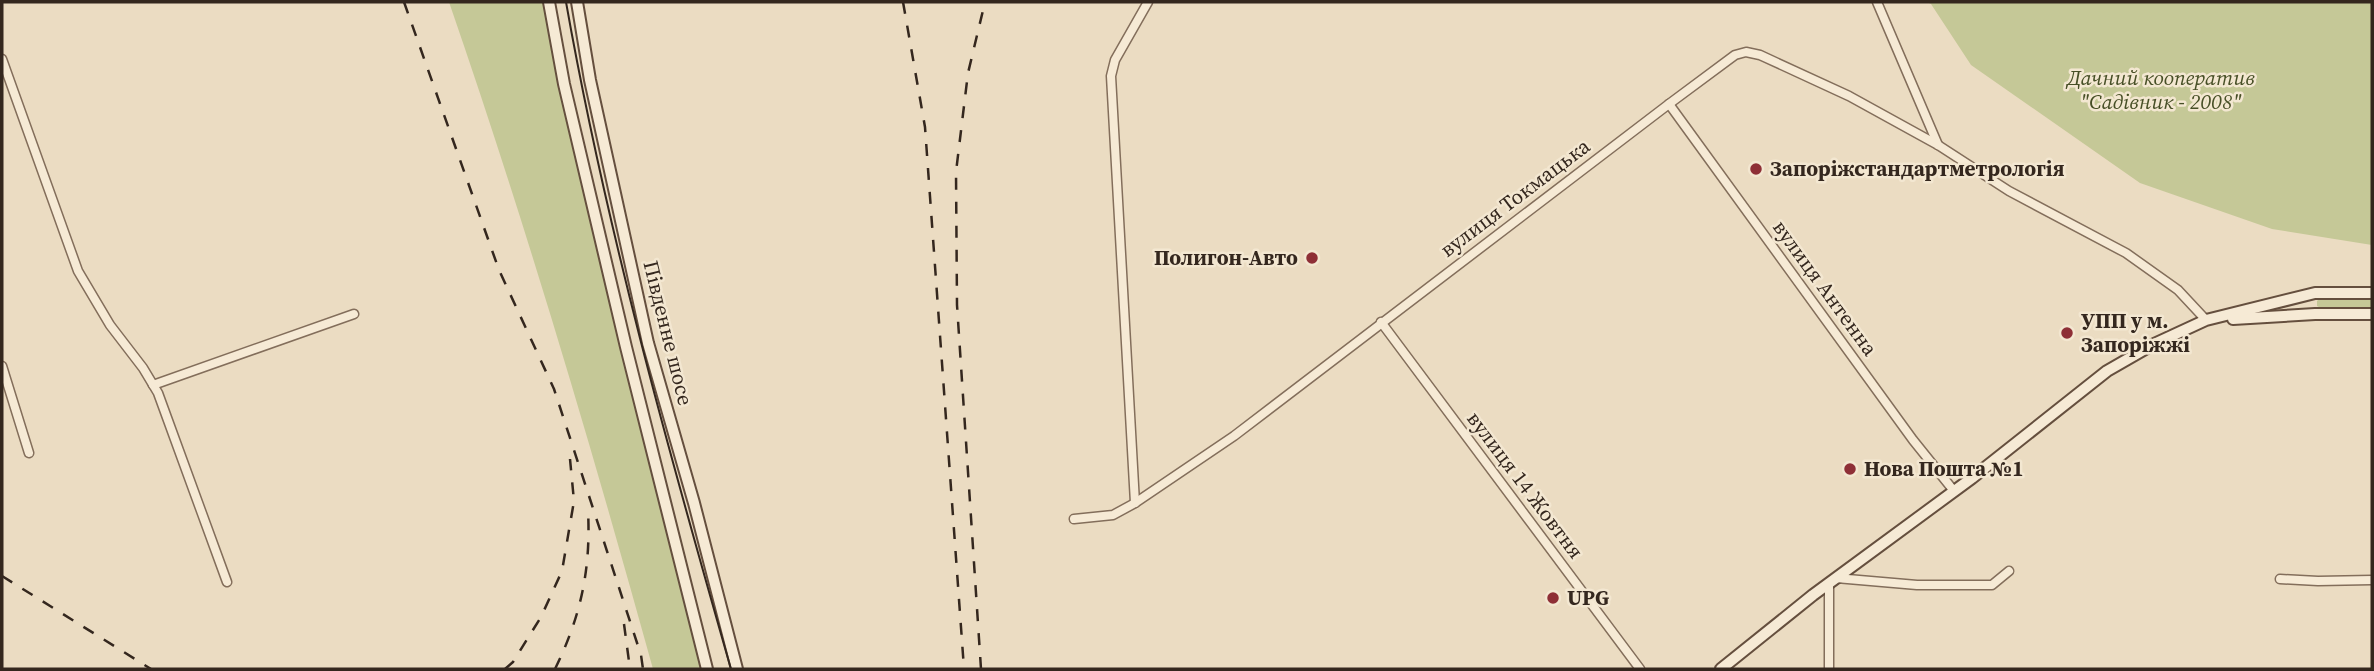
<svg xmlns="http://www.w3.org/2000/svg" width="2374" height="671" viewBox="0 0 2374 671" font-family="'Source Serif 4',serif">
	<rect width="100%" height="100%" fill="#ebdcc2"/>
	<g fill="#c5c897">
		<path d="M449 2H549L707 669H653C591 445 525 222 449 2Z"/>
		<path d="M1927 2H2372V245L2272 229 2140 183 1971 65 1931 4Z"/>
		<path d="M2320 298H2372V308H2321L2317 306V301Z"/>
	</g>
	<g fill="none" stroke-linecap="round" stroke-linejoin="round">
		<defs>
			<g id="street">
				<path d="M1877 2 1938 145"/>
				<path d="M2 59 78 271 110 325 143 368 158 393 227 582"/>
				<path d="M1669 104 1913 440 1954 491"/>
				<path d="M1381 322 1640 669"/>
				<path d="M2 366 29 453"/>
				<path d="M153 385 354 314"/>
				<path d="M1135 503 1111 76 1115 60 1148 2"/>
				<path d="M1074 519 1113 515 1135 503 1234 436 1669 104 1735 55 1746 52 1760 55 1849 96 1938 145 2009 191 2126 253 2178 290 2206 320"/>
				<path d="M1836 578 1917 585H1992L2009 571"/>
				<path d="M2280 579 2318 581 2372 580"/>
				<path d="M1829 583V669"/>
			</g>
			<g id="secondary">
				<path d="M549 2 564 84 626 347 707 669"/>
				<path d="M577 2 590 80 648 343 694 503 737 669"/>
				<path d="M2233 319 2315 314H2372"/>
				<path d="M1721 669 1813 595 1972 478 2107 371 2154 344 2206 320 2315 293H2372"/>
			</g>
		</defs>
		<use href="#street" stroke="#836e5b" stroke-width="11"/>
		<use href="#secondary" stroke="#654f3e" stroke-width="14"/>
		<use href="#street" stroke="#f6ead5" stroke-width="8"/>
		<use href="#secondary" stroke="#f6ead5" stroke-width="10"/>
		<path stroke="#34271e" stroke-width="2" d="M566 2C606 228 668 449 731 669"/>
		<g stroke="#34271e" stroke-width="2.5" stroke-dasharray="12 12" stroke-linecap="butt">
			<path d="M404 2 499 270 554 389 641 655 643 669"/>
			<path d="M903 2 925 127 964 669"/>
			<path d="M2 576 151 669"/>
			<path d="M624 624 630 669"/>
			<path d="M505 669 513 662 541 617 562 571 574 501 570 459"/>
			<path d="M555 669C581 616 591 569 588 510"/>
			<path d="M981 669 957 305 956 172 968 73 985 2"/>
		</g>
	</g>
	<g fill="#8e2f36" stroke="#f3e7d1" stroke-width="2.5">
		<circle cx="1756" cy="169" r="7"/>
		<circle cx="1312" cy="258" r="7"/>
		<circle cx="2067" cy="333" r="7"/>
		<circle cx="1850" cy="469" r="7"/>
		<circle cx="1553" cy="598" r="7"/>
	</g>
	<g text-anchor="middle" stroke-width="5" stroke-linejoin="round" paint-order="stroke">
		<g font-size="21" font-style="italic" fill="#474f26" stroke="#f3e7d1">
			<text x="2161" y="85">Дачний кооператив<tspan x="2161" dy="24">"Садівник - 2008"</tspan></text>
		</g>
		<g font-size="21" font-weight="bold" fill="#34271e" stroke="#f3e7d1" text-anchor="start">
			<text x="1770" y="176">Запоріжстандартметрологія</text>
			<text x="1298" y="265" text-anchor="end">Полигон-Авто</text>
			<text x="2081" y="328">УПП у м.<tspan x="2081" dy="24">Запоріжжі</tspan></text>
			<text x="1864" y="476">Нова Пошта №1</text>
			<text x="1567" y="605">UPG</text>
		</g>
		<g font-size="21" fill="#34271e" stroke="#f3e7d1">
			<text transform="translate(1515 198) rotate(-37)" y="7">вулиця Токмацька</text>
			<text transform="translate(1825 288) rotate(54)" y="7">вулиця Антенна</text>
			<text transform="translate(668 333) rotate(76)" y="7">Південне шосе</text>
			<text transform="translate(1525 485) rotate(53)" y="7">вулиця 14 Жовтня</text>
		</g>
	</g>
	<rect width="2374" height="671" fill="none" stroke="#34271e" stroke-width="7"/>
</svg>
